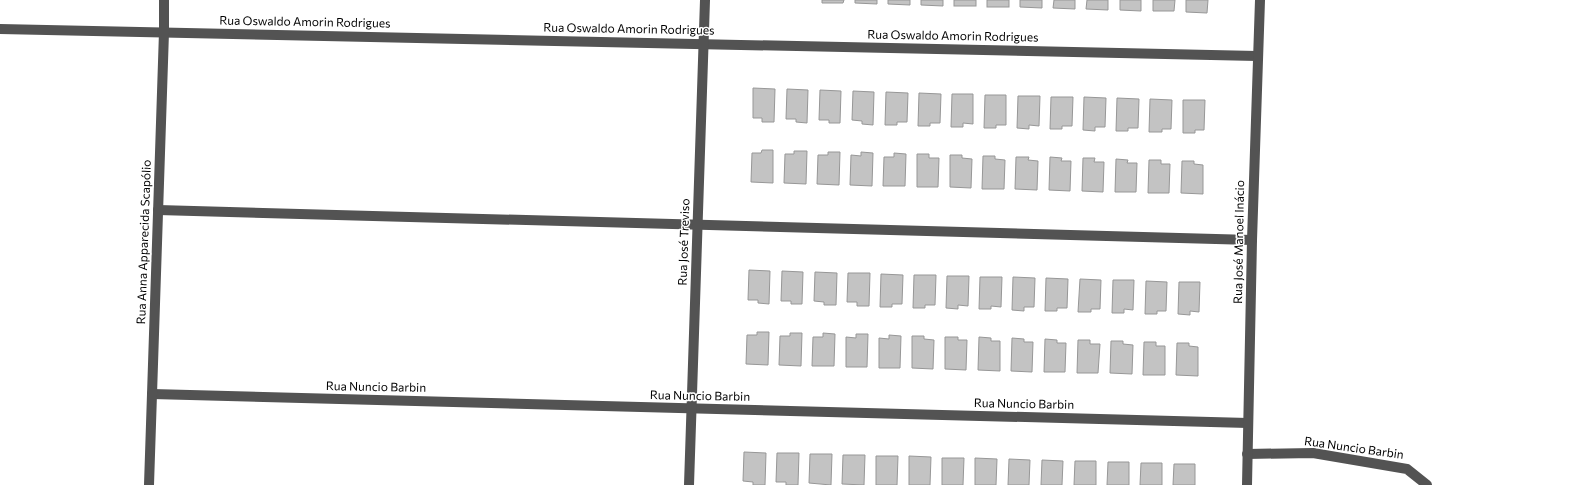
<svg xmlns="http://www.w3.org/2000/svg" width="1572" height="485" viewBox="0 0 1572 485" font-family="Commissioner,sans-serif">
	<rect width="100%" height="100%" fill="#fff"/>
	<g fill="#c3c3c3" stroke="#979797">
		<path d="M822 0H844L843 3H822Z"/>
		<path d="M855 0H877V4L855 3Z"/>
		<path d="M888 0H910V5L888 4Z"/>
		<path d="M921 0H943V6L921 5Z"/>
		<rect x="954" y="0" width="22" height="6"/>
		<rect x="987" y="0" width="22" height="7"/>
		<path d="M1020 0H1042V8L1020 7Z"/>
		<path d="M1054 0H1075V9L1053 8Z"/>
		<path d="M1087 0H1108V10L1086 9Z"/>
		<path d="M1120 0H1141V11L1120 10Z"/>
		<path d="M1153 0H1175L1174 11H1153Z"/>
		<path d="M1186 0H1208L1207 13 1186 12Z"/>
		<path d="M753 88 775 89 774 122H762V118H753Z"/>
		<path d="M787 89 808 90 807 123 796 122V119H786Z"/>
		<path d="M820 90 841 91 840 123H829V120H819Z"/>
		<path d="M853 91 874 92 873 125 862 124V121L852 120Z"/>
		<path d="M886 92 908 93 907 122H897V125H885Z"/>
		<path d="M919 93 941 94 940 123H930V126H918Z"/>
		<path d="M952 94H973V124L963 123V127H951Z"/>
		<path d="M985 95H1006V125H996V128H984Z"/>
		<path d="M1018 96H1040L1039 126 1029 125V129L1017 128Z"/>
		<path d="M1051 97H1073L1072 126H1062V129H1050Z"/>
		<path d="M1084 97 1106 98 1105 127H1095V131L1083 130Z"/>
		<path d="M1117 98 1139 99 1138 128H1128V131H1116Z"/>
		<path d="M1150 99 1172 100 1171 129H1162V132H1149Z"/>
		<path d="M1183 100H1205L1204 130H1195V133H1183Z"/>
		<path d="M762 150H773V183L751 182 752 153H761Z"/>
		<path d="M794 151H807L806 184 784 183 785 154H794Z"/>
		<path d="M828 152H840L839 185 817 184 818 155H828Z"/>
		<path d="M861 152 873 153 872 186 850 185 851 155 861 156Z"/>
		<path d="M894 153 906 154 905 186H883L884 157H894Z"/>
		<path d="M917 154H929V158H939L938 187H917Z"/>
		<path d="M950 155H962V158L972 159 971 188 950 187Z"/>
		<path d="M983 156H995V159L1005 160 1004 189H982Z"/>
		<path d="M1016 157H1029L1028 160 1038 161 1037 190 1015 189Z"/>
		<path d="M1050 157 1062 158 1061 161H1071L1070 191 1049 190Z"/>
		<path d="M1083 158H1095L1094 162H1104L1103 192 1082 191Z"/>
		<path d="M1116 159 1128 160 1127 163H1137L1136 192H1115Z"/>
		<path d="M1149 160H1161V164H1170L1169 193H1148Z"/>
		<path d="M1182 161H1194V164L1203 165V194L1181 193Z"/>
		<path d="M749 270 770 271 769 304 758 303V300H748Z"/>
		<path d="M782 271 803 272 802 304H791V301H781Z"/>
		<path d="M815 272 837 273 836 305H824V302L814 301Z"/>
		<path d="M848 273H870L869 306H857V302H847Z"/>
		<path d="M881 274 903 275 902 304H892V307H880Z"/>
		<path d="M914 275H936L935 305H925V308H913Z"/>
		<path d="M947 276H969L968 306 958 305V309L946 308Z"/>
		<path d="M980 277H1002L1001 307 991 306V309H979Z"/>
		<path d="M1013 277 1035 278 1034 307H1024V311L1012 310Z"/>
		<path d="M1046 278 1068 279 1067 308H1057V311H1045Z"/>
		<path d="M1080 279 1101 280 1100 309H1091V312H1078Z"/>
		<path d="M1113 280H1134L1133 310 1124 309V313H1112Z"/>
		<path d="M1146 281 1167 282 1166 311H1157V314H1145Z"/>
		<path d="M1179 282H1200L1199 312 1190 311V315L1178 314Z"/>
		<path d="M757 332H769L768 365 746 364 747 335H757Z"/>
		<path d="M790 333H802L801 366 779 365 780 336H790Z"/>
		<path d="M823 333 835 334 834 366H812L813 337H823Z"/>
		<path d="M856 334H868L867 367H846V337L856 338Z"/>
		<path d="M889 335 901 336 900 368H879V338L889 339Z"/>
		<path d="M912 336H924V339L934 340 933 369 912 368Z"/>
		<path d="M945 337H958V340H967L966 370 945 369Z"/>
		<path d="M979 337 991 338V341H1000V371L978 370Z"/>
		<path d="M1012 338 1024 339V342H1033L1032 372 1011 371Z"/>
		<path d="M1045 339 1057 340V343H1066L1065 372H1044Z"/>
		<path d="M1078 340H1090V344H1100L1098 373H1077Z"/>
		<path d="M1111 341H1123V344L1133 345 1132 374 1110 373Z"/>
		<path d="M1144 342H1156V346H1165V375H1143Z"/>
		<path d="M1177 343H1189V346L1198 347V376L1176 375Z"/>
		<path d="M744 452 766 453 765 485H753V482L743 481Z"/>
		<path d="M777 453H799L798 485H786V482H776Z"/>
		<path d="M810 454H832L831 485 809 483Z"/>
		<path d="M843 455H865L864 485 842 484Z"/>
		<path d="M876 456H898L897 485H876Z"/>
		<path d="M909 456 931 457 930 485H909Z"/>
		<path d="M942 458H964L963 485H942Z"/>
		<path d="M975 458 997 459 996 485H975Z"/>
		<path d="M1009 459 1030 460 1029 485H1008Z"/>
		<path d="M1042 460 1063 461 1062 485H1041Z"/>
		<path d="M1075 461H1096V485H1074Z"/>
		<path d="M1108 462H1129V485H1107Z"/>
		<path d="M1141 463H1162V485H1140Z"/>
		<path d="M1174 464H1195V485H1173Z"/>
	</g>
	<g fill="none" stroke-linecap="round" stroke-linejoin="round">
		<g stroke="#535353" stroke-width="10">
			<path d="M0 29 1257 56"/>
			<path d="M158 210 1252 240"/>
			<path d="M152 394 1248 423"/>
			<path d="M1247 454 1313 453 1407 469 1427 485"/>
			<path d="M149 485 164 32V0"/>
			<path d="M689 485 705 0"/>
			<path d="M1247 485 1252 240 1260 0"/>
		</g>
	</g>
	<g text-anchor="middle" stroke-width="3" stroke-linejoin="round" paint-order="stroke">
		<g font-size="12" fill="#000" stroke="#fff">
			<text transform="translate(305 22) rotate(1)" y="4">Rua Oswaldo Amorin Rodrigues</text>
			<text transform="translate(629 29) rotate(1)" y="4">Rua Oswaldo Amorin Rodrigues</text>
			<text transform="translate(953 36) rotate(1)" y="4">Rua Oswaldo Amorin Rodrigues</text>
			<text transform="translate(144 242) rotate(-88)" y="4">Rua Anna Apparecida Scapólio</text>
			<text transform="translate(684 242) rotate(-88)" y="4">Rua José Treviso</text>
			<text transform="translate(1239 242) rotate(-89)" y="4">Rua José Manoel Inácio</text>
			<text transform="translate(376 387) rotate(1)" y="4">Rua Nuncio Barbin</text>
			<text transform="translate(700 396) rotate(1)" y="4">Rua Nuncio Barbin</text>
			<text transform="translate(1024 404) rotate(1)" y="4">Rua Nuncio Barbin</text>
			<text transform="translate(1354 448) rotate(8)" y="4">Rua Nuncio Barbin</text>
		</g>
	</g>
</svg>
